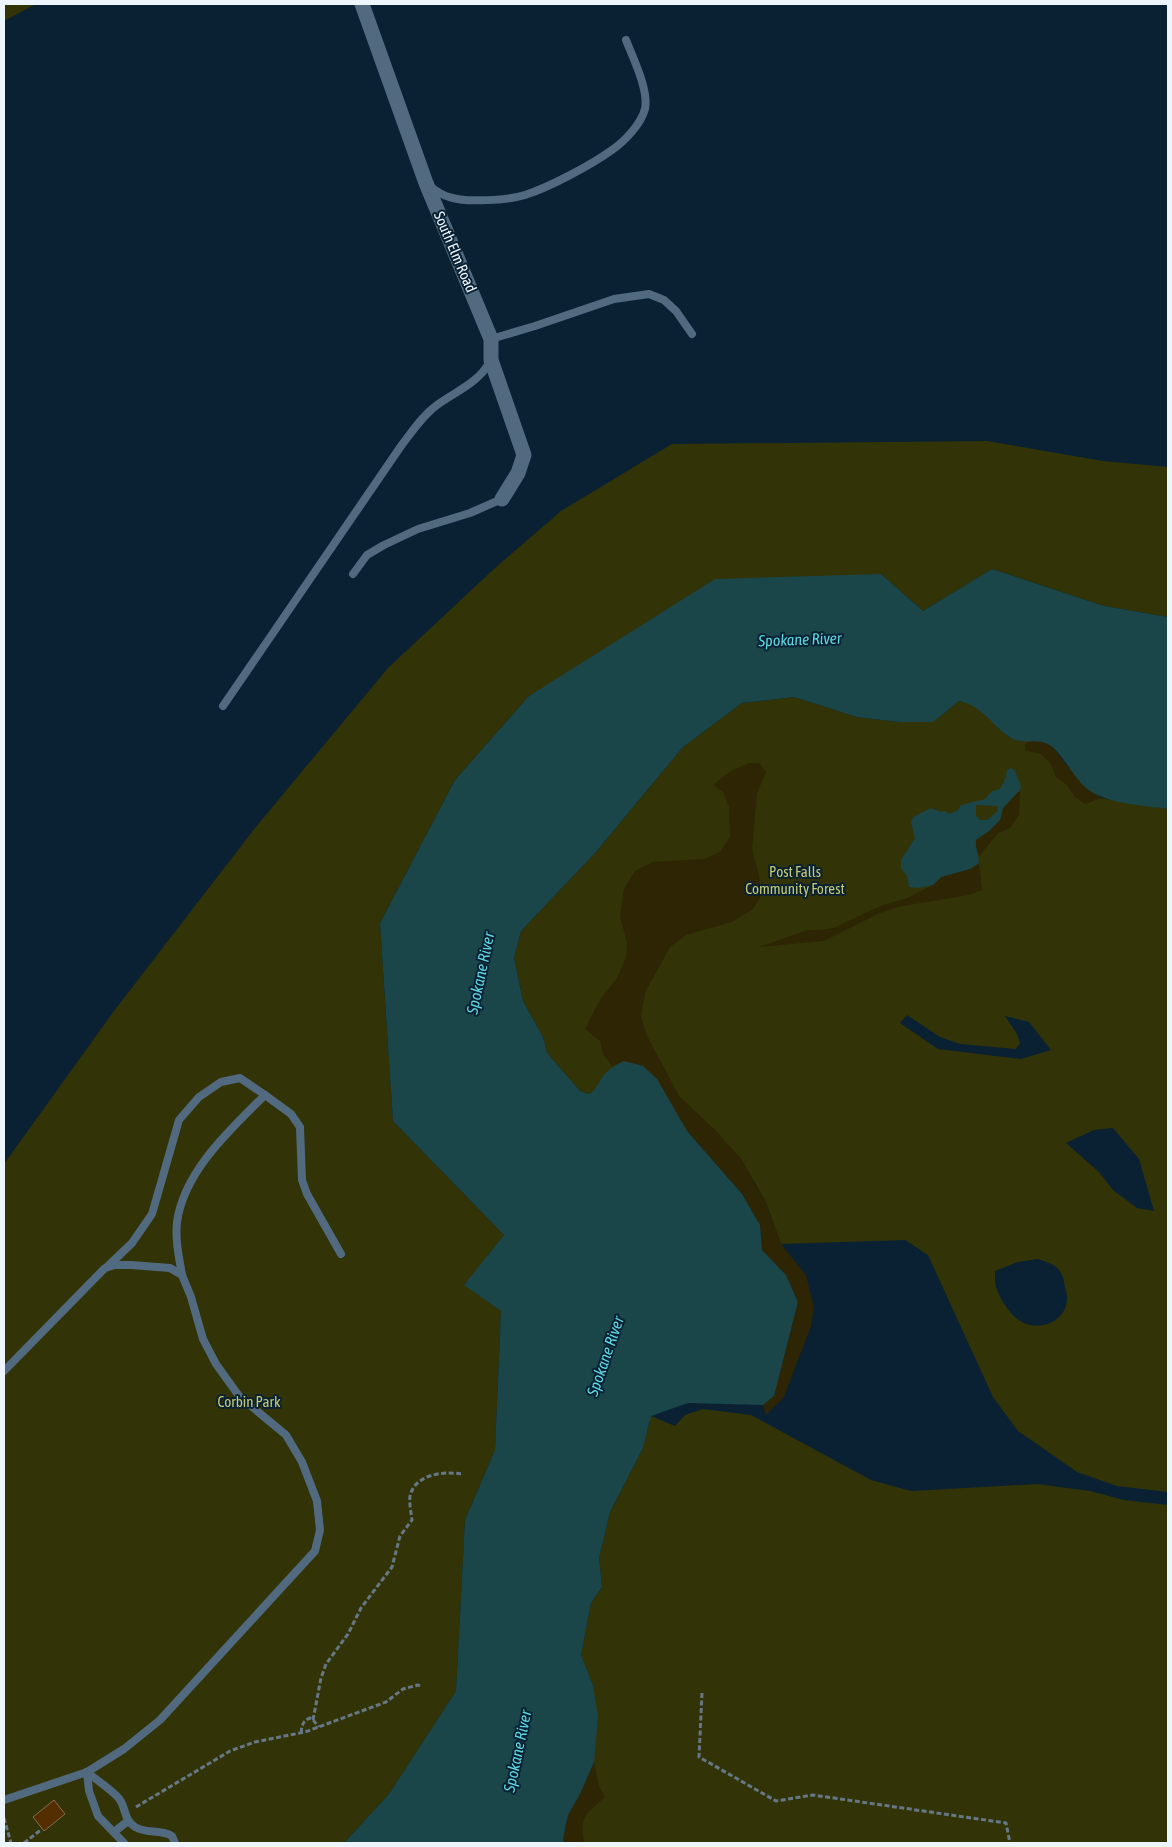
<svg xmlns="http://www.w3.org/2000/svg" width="1172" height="1847" viewBox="0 0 1172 1847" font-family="'Asap Condensed',sans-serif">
	<rect width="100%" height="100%" fill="#092133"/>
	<g fill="#323306" fill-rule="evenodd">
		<path d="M4 4H36L4 21Z"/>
		<path d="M987 441 1103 461 1168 467V617L1104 606 992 569 923 611 881 574 529 696 455 780 380 923 393 1121 504 1235 465 1285 501 1311 495 1450 465 1520 456 1691 389 1794 344 1843H4V1164L114 1011 255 828 388 668 495 568 561 511 672 444Z"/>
		<path d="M794 697 857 717 899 722H933L959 701 973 704 1009 737 1039 740 1101 798 1168 809V1492L1117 1486 1077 1472 1018 1431 993 1397 928 1255 905 1240 781 1244 766 1203 754 1181 603 1076 595 1091 589 1094 580 1091 547 1053 543 1037 523 1001 514 958 521 931 595 853 683 747 742 703ZM907 1015 940 1037 960 1044 1016 1049 1020 1043 1017 1034 1005 1016 1029 1022 1051 1050 1021 1059 938 1049 900 1023ZM1113 1128 1139 1159 1154 1211 1137 1208 1113 1190 1099 1172 1066 1143 1094 1130ZM1038 1259C1056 1265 1062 1267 1065 1287 1066 1290 1067 1295 1067 1298 1067 1320 1043 1331 1024 1323 1012 1318 1000 1300 996 1287 995 1282 995 1276 995 1271L1018 1262Z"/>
		<path d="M703 1409 751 1415 871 1480 911 1491 1037 1484 1090 1491 1124 1500 1168 1505V1843H564L568 1815 581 1792 594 1762 593 1685 581 1655 591 1603 602 1587 599 1558 610 1512 643 1448 651 1416 675 1426 685 1415Z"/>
	</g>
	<g fill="#2d2504">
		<path d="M1039 740 1052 746 1083 786 1101 798 1085 804 1075 797 1066 784 1057 778 1050 763 1041 754 1025 750V743Z"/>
		<path d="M749 763H759L766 772 757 793 752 850 759 875 761 896 753 909 732 922 686 935 670 947 645 992 641 1016 646 1034 679 1096 715 1130 742 1160 766 1203 781 1244 806 1275 814 1307 811 1326 784 1397 766 1415 763 1405 774 1395 798 1302 786 1275 762 1250 760 1225 742 1194 687 1131 657 1079 624 1061 612 1066 603 1054 600 1041 585 1029 601 998 617 978 626 958 627 942 620 917 624 889 635 871 653 862 704 859 720 852 730 837 729 807 723 792 713 785 731 771Z"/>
		<path d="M1020 790 1019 815 1010 828 998 833 979 856 975 846 976 839 989 831 1003 808Z"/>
		<path d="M979 863 982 890 968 895 897 907 880 913 824 941 759 947 808 930H821L834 928 880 906 908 898 933 885 941 877 970 869Z"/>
		<path d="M594 1762 599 1786 605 1797C586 1814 579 1816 584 1843H564L563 1839 568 1815 581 1792Z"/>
	</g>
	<g fill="#1a4649" fill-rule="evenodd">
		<path d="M992 569 1104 606 1168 617V809C1142 805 1100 804 1082 784 1073 775 1061 753 1051 746 1036 736 1023 747 1008 736 990 723 982 706 959 701L933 722H899L857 717 794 697 742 703 683 747 595 853 521 931 514 958 523 1001 543 1037 547 1053 580 1091 589 1094C597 1090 598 1082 604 1075 610 1068 616 1065 624 1061L643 1066 657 1079 687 1131 742 1194 760 1225 762 1250 786 1275 798 1302 774 1396 763 1405 688 1403 651 1416 643 1448 610 1512 599 1558 602 1587 591 1603 581 1655 593 1685 598 1717 594 1762 581 1792 568 1815 563 1839 564 1843H344L389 1794 456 1691 465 1520 495 1450 501 1311 464 1285 504 1235 393 1121 380 923 455 780 529 696 715 579 881 574 923 611Z"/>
		<path d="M1011 768 1015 771 1021 786 1020 790 1003 808 1000 820 989 831 976 840C975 848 979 855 979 863L970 869 941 877 933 885 918 888 909 887 907 876 901 868V860L915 838 911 823 913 817 931 808 941 812 945 811 949 814 958 810 961 805 985 799 992 791 1000 789 1006 777 1007 770ZM976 805 997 806 998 811 987 820H980L976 815Z"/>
	</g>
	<path fill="#552e00" stroke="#856c57" d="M54 1800 65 1814 44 1831 33 1817Z"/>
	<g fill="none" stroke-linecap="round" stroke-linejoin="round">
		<g stroke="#667885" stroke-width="3" stroke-dasharray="5 2.5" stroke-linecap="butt">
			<path d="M702 1693 699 1757 776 1801 813 1795 1006 1823 1010 1843"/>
			<path d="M313 1720 321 1678 326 1664 348 1634 361 1608 392 1567 400 1536 412 1520C411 1512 409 1503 410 1496 415 1474 444 1471 461 1474"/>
			<path d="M301 1733C302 1726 302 1721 310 1718L313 1720 319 1727"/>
			<path d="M136 1807 230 1751 255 1742 305 1732 386 1702 403 1689 418 1685 422 1687"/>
			<path d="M4 1818 11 1843"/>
			<path d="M24 1843 42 1829"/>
		</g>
		<g stroke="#516a7f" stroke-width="8">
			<path d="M430 186C436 191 442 195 449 197 465 203 509 200 525 195 550 187 591 165 612 150 625 141 641 124 645 109 649 90 633 58 626 40"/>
			<path d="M491 339 535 326 614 299 649 294 664 300 676 311 692 334"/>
			<path d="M353 574 367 555 384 545 418 529 470 513 502 499"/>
			<path d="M223 706 401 446C412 432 422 416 437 405 456 391 479 383 490 361"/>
			<path d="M265 1095 291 1114 300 1127 302 1180 307 1194 341 1254"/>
			<path d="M108 1266 132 1243 152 1214 179 1120 199 1097 221 1082 240 1078 265 1095C231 1129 184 1171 177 1222 175 1240 179 1257 182 1275"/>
			<path d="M4 1371 105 1268 115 1265H131L170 1268 182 1275 191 1297 203 1339 216 1364 239 1396 286 1435 302 1462 317 1501 320 1530 315 1551 160 1720 124 1749 87 1772 4 1800"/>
			<path d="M87 1772C95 1779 115 1792 120 1800 126 1809 124 1820 135 1827 146 1834 161 1829 172 1836L175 1843"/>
			<path d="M87 1772 89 1791 98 1816 124 1843"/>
			<path d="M114 1832 128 1821"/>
		</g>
		<path stroke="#516a7f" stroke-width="15" d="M362 4 426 183 491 339V360L524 455 518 473 502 499"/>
	</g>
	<g text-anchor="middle" stroke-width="4" stroke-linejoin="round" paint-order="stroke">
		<g font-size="15" fill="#edf6fd" stroke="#092133">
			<text transform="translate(455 252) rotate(67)" y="5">South Elm Road</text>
		</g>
		<g font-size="15" fill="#c6c973" stroke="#092133">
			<text x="795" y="877">Post Falls<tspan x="795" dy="17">Community Forest</tspan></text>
			<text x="249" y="1407">Corbin Park</text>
		</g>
		<g font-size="16" font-style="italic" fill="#5dd8e1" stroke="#092133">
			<text transform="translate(800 639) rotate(-2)" y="6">Spokane River</text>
			<text transform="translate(480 973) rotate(-78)" y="6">Spokane River</text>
			<text transform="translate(605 1356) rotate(-71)" y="6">Spokane River</text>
			<text transform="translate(517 1751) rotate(-78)" y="6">Spokane River</text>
		</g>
	</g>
	<rect width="1172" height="1847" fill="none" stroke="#edf6fd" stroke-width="10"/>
</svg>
